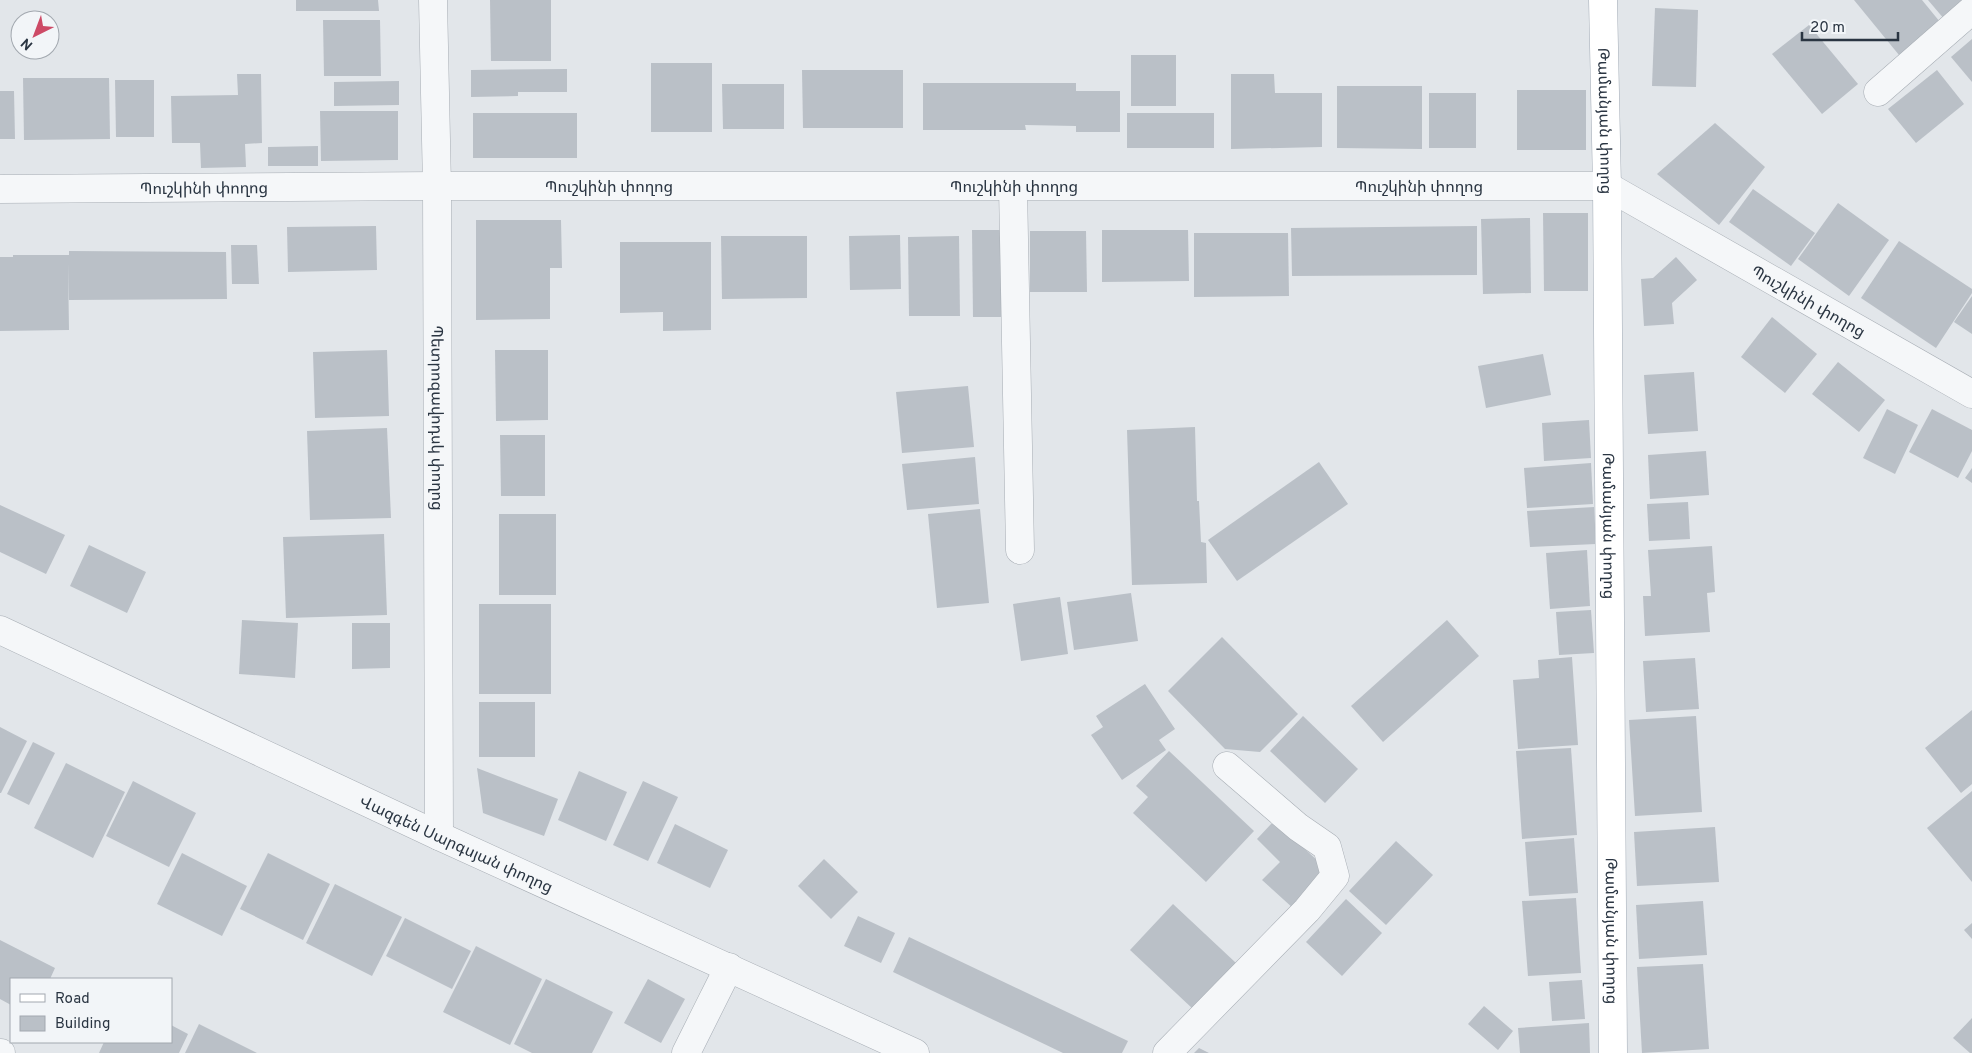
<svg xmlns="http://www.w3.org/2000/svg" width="1972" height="1053" viewBox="0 0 1972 1053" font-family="Overpass,'Noto Sans Armenian',sans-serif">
	<rect width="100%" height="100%" fill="#e2e6ea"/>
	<g fill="#bac0c7">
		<path d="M296 0H378L379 11H296Z"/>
		<path d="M490 0H551V61H491Z"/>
		<path d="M1854 0H1922L1940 22 1899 55Z"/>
		<path d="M1928 0H1967L1945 20Z"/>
		<path d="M1655 8 1698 10 1696 87 1652 86Z"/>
		<path d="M323 20H380L381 76H324Z"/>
		<path d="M1809 25 1858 84 1822 114 1772 54Z"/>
		<path d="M1972 39V82L1951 57Z"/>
		<rect x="1131" y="55" width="45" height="51"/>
		<rect x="651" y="63" width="61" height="69"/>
		<path d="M567 69V92H518V96L471 97V70Z"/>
		<path d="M802 70H903V128H803Z"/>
		<path d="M1937 70 1964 104 1916 143 1888 109Z"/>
		<path d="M237 74H261L262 143 245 144 246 167 201 168 200 143H172L171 96 238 95Z"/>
		<path d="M1231 74H1274L1275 93H1322V147L1231 149Z"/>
		<path d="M23 78H109L110 139 24 140Z"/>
		<path d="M115 80H154V137H116Z"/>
		<path d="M399 81V105L334 106V82Z"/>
		<path d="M923 83H1076V91H1120V132H1076V126L1025 125 1026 130H923Z"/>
		<path d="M722 84H784V129H723Z"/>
		<path d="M1337 86H1422V149L1337 148Z"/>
		<rect x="1517" y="90" width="69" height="60"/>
		<path d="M0 91H14L15 139H0Z"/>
		<rect x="1429" y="93" width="47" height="55"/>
		<path d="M320 111H398V160L321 161Z"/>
		<rect x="473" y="113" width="104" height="45"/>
		<rect x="1127" y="113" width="87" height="35"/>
		<path d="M1715 123 1765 167 1719 225 1657 174Z"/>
		<path d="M318 146V166H268V147Z"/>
		<path d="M1753 189 1815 233 1791 266 1729 222Z"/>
		<path d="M1838 203 1889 240 1849 296 1798 259Z"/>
		<path d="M1543 213H1588V291H1544Z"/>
		<path d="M1530 218 1531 293 1483 294 1481 219Z"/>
		<path d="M476 220H561L562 268H550V319L476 320Z"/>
		<path d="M376 226 377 270 288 272 287 227Z"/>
		<path d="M1477 226V275L1292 276 1291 228Z"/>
		<path d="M972 230H1002V317H973Z"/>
		<path d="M1102 230H1188L1189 281 1102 282Z"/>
		<path d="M1030 231H1086L1087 292H1030Z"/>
		<path d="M1194 233H1288L1289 296 1194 297Z"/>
		<path d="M900 235 901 289 850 290 849 236Z"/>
		<path d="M721 236H807V298L722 299Z"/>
		<path d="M959 236 960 316H909L908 237Z"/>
		<path d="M1899 241 1972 289V293L1936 348 1861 298Z"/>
		<path d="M620 242H711V330L663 331V312L620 313Z"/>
		<path d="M231 245H257L259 284H232Z"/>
		<path d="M69 251 226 252 227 299 69 300 68 263 69 330 0 331V257H13V255H69Z"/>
		<path d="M1676 257 1697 280 1672 303 1674 324 1644 326 1641 279 1653 278Z"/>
		<path d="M1972 296V334L1954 322Z"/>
		<path d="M1772 317 1817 354 1785 393 1741 357Z"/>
		<path d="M387 350 389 416 315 418 313 352Z"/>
		<path d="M495 350H548V420L496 421Z"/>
		<path d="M1543 354 1551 395 1486 408 1478 366Z"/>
		<path d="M1838 362 1885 400 1859 432 1812 394Z"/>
		<path d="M1694 372 1698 431 1648 434 1644 375Z"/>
		<path d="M968 386 974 447 902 453 896 392Z"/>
		<path d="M1887 409 1918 425 1895 474 1863 458Z"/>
		<path d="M1932 409 1972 430V451L1958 478 1909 452Z"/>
		<path d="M1589 420 1591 458 1544 461 1542 423Z"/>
		<path d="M1195 427 1197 501H1199L1201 542 1206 543 1207 583 1132 585 1127 430Z"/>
		<path d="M387 428 391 518 310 520 307 431Z"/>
		<path d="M500 435H545V496H501Z"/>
		<path d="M1706 451 1709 495 1650 499 1648 455Z"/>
		<path d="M975 457 979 504 907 510 902 464Z"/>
		<path d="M1319 462 1348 504 1237 581 1208 540Z"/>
		<path d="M1591 463 1593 504 1527 508 1524 468Z"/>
		<path d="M1972 468V483L1965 478Z"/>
		<path d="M1688 502 1690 539 1649 541 1647 504Z"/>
		<path d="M0 505 65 535 46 574 0 552Z"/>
		<path d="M1594 507 1596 544 1530 547 1527 511Z"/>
		<path d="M980 509 989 603 937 608 928 514Z"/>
		<rect x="499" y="514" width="57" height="81"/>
		<path d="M384 534 387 615 286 618 283 537Z"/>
		<path d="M89 545 146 572 127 613 70 586Z"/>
		<path d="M1712 546 1715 592 1707 593 1710 632 1645 636 1643 596H1651L1648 550Z"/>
		<path d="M1587 550 1590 606 1550 609 1546 553Z"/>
		<path d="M1131 593 1138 641 1074 650 1067 602Z"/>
		<path d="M1060 597 1068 654 1021 661 1013 604Z"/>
		<rect x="479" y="604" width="72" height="90"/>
		<path d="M1591 610 1594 653 1559 655 1556 612Z"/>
		<path d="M242 620 298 623 295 678 239 674Z"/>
		<path d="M1447 620 1479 656 1383 742 1351 706Z"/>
		<path d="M352 623H390V668L352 669Z"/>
		<path d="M1222 637 1298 714 1260 752 1225 749 1168 691Z"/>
		<path d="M1572 657 1578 745 1518 749 1513 680 1539 678 1538 660Z"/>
		<path d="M1695 658 1699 709 1646 712 1643 661Z"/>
		<path d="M1145 684 1175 729 1159 740 1166 750 1122 780 1091 735 1103 727 1096 716Z"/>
		<rect x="479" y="702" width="56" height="55"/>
		<path d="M1972 710V784L1961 793 1925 748Z"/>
		<path d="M1303 716 1358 769 1325 803 1270 751Z"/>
		<path d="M1696 716 1702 812 1635 816 1629 720Z"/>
		<path d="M0 727 27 741 1 793H0Z"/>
		<path d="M33 742 55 753 29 805 7 794Z"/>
		<path d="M1571 748 1577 835 1522 839 1516 751Z"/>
		<path d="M1169 751 1254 831 1206 882 1133 813 1148 797 1136 786Z"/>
		<path d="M66 763 125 792 93 858 34 828Z"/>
		<path d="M477 768 558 799 544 836 483 813Z"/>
		<path d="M579 771 627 792 606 841 558 820Z"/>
		<path d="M133 781 196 813 169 867 106 836Z"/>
		<path d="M643 781 678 797 648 861 613 845Z"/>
		<path d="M1972 791V882L1927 828Z"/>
		<path d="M1274 821 1329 871 1294 909 1262 880 1280 862 1257 839Z"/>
		<path d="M675 824 728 850 710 888 657 863Z"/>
		<path d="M1715 827 1719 882 1637 886 1634 832Z"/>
		<path d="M1574 838 1578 893 1529 896 1525 842Z"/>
		<path d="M1396 841 1433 875 1386 925 1349 891Z"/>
		<path d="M182 853 247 886 222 936 157 904Z"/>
		<path d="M268 853 330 884 303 940 240 909Z"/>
		<path d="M824 859 858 892 831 919 798 886Z"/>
		<path d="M335 884 402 917 372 976 306 943Z"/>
		<path d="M1576 898 1581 973 1528 976 1522 901Z"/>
		<path d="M1346 899 1382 933 1342 976 1306 942Z"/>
		<path d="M1703 901 1707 955 1639 959 1636 905Z"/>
		<path d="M1173 904 1236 963 1193 1009 1130 950Z"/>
		<path d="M858 916 895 933 881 963 844 946Z"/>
		<path d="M405 918 471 951 452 989 386 956Z"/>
		<path d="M1972 923V939L1964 930Z"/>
		<path d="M909 937 1128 1041 1122 1053H1063L893 972Z"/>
		<path d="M0 940 55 968 50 979H11V1005L0 999Z"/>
		<path d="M476 946 542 979 510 1045 443 1012Z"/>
		<path d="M1703 964 1709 1049 1642 1053 1637 967Z"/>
		<path d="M546 979 613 1012 592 1053H532L514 1044Z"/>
		<path d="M648 979 685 999 661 1043 624 1023Z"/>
		<path d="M1582 980 1585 1019 1552 1021 1549 982Z"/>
		<path d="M1484 1006 1513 1031 1498 1050 1468 1024Z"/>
		<path d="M1972 1018V1053H1970L1953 1038Z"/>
		<path d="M1589 1023 1590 1053H1520L1518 1028Z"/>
		<path d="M199 1024 257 1053H185Z"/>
		<path d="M171 1025 188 1034 179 1053H99L104 1042H171Z"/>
		<path d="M1199 1048 1209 1053H1194Z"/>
	</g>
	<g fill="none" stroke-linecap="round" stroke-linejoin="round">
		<defs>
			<g id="minor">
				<path id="s1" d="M433 0 437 186 439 836"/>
				<path d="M1878 92 1972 10"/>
				<path d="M1013 187 1020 550"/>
				<path id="s2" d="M0 189 437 186H1607L1972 394"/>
				<path id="s3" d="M0 630 439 836 915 1053"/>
				<path d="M0 1053H1"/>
				<path d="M686 1053 729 967"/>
				<path d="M1167 1053 1307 910 1335 876 1327 847 1298 827 1227 766"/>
			</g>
			<g id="major">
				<path id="s4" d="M1603 0 1607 186 1613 1053"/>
			</g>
		</defs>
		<use href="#minor" stroke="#a7adb4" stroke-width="29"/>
		<use href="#major" stroke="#a2abb6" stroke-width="29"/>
		<use href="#minor" stroke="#f5f7f9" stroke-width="28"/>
		<use href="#major" stroke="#fff" stroke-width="28"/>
	</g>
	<g text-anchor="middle" stroke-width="4" stroke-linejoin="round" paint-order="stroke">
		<g font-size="16" fill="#2a3542" stroke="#f2f5f8">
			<text dy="6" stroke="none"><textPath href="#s4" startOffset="121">Թամանյան փողոց</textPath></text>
			<text dy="6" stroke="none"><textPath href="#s2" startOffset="609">Պուշկինի փողոց</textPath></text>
			<text dy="6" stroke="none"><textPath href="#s2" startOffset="1419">Պուշկինի փողոց</textPath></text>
			<text dy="6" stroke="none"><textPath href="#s2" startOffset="1014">Պուշկինի փողոց</textPath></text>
			<text dy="6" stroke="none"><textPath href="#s2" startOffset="204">Պուշկինի փողոց</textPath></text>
			<text dy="6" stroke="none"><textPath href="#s2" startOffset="1839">Պուշկինի փողոց</textPath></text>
			<text dy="6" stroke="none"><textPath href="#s1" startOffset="418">Պետրոզավոդսկ փողոց</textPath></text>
			<text dy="6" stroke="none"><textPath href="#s4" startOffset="526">Թամանյան փողոց</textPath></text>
			<text dy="6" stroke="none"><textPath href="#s3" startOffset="504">Վազգեն Սարգսյան փողոց</textPath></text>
			<text dy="6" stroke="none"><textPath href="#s4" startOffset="931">Թամանյան փողոց</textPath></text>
		</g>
	</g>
	<rect x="10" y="978" width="162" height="65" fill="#f2f5f8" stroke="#a2a8af"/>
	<rect x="20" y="994" width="25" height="8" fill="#ffffff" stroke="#a2a8af"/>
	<text x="55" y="1003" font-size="15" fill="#2a3542">Road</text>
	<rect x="20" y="1016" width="25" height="15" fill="#bac0c7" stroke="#a2a8af"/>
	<text x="55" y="1028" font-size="15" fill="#2a3542">Building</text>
	<g transform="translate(35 35) rotate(222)"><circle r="24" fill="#f2f5f8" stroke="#a2a8af"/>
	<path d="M0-4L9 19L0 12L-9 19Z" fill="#cd4a66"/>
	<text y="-8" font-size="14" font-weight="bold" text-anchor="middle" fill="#2a3542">N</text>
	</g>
	<path d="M1802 32v8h96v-8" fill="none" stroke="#2a3542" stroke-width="2.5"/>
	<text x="1810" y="32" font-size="15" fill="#2a3542" stroke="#f2f5f8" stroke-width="4" paint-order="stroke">20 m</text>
</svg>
